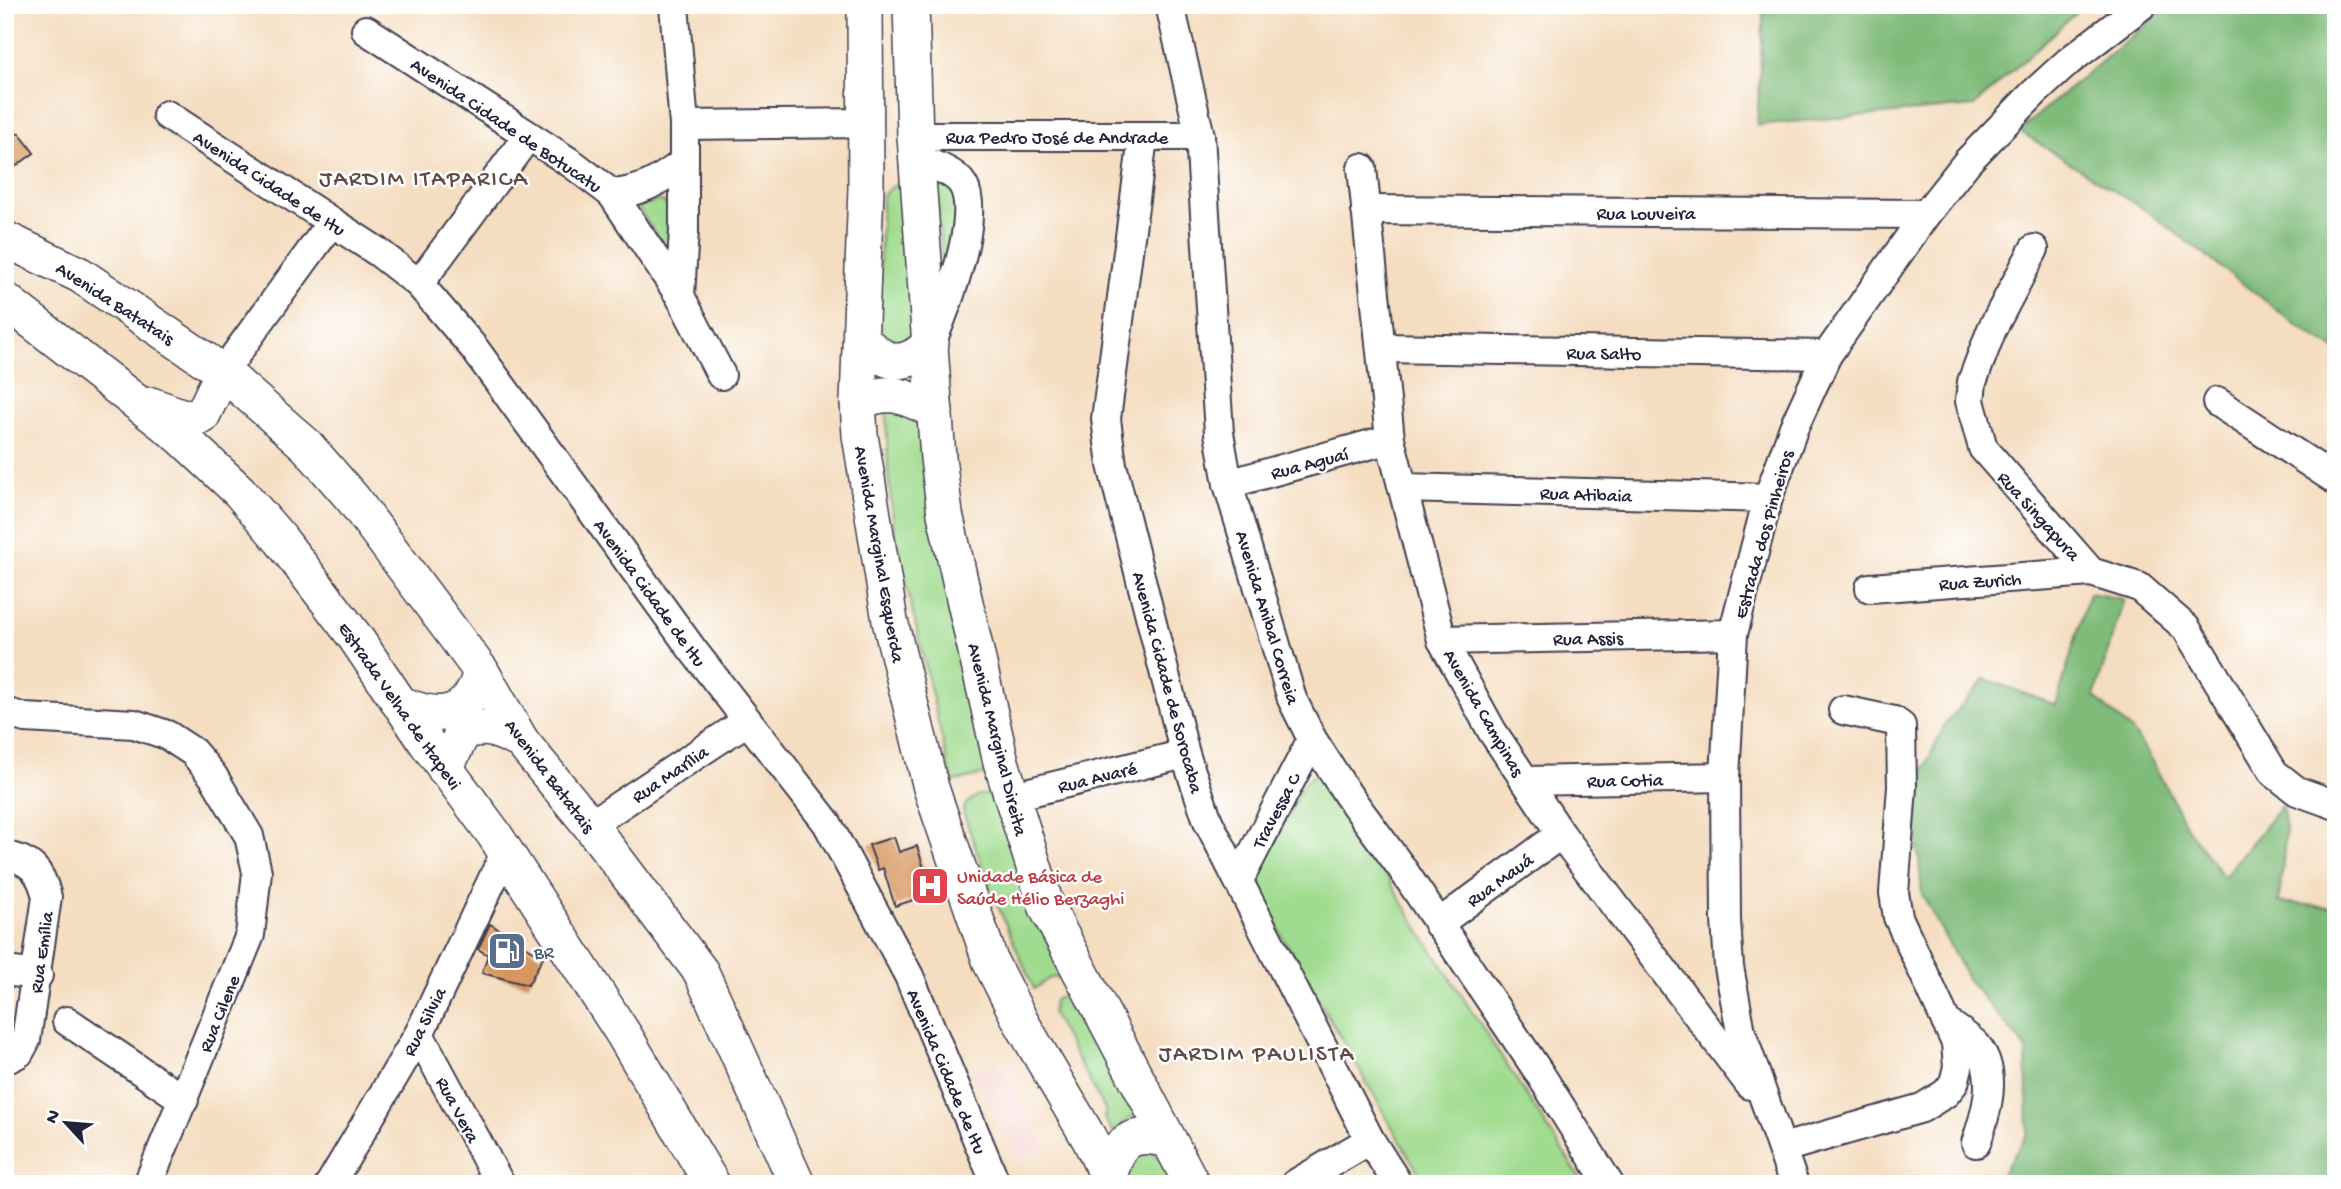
<svg xmlns="http://www.w3.org/2000/svg" width="2341" height="1189" viewBox="0 0 2341 1189" font-family="'Gochi Hand',sans-serif">
	<rect width="100%" height="100%" fill="#fff"/>
	<filter id="ink" filterUnits="userSpaceOnUse"><feTurbulence type="fractalNoise" baseFrequency=".0143" numOctaves="2"/><feDisplacementMap in="SourceGraphic" scale="14" xChannelSelector="R" yChannelSelector="G"/><feConvolveMatrix kernelMatrix="1 2 1 2 8 2 1 2 1" color-interpolation-filters="sRGB"/></filter>
	<filter id="wash" filterUnits="userSpaceOnUse"><feTurbulence type="fractalNoise" baseFrequency=".00686" numOctaves="4" result="noise"/><feDisplacementMap in="SourceGraphic" scale="28" xChannelSelector="R" yChannelSelector="G"/><feGaussianBlur stdDeviation="1.57" result="paint"/><feColorMatrix in="noise" values="0 0 0 0 0 0 0 0 0 0 0 0 0 0 0 0 0 1.4 0 .05"/><feComposite in="paint" operator="in"/></filter>
	<g filter="url(#wash)">
		<rect width="100%" height="100%" fill="#f4ddc0"/>
		<path fill="#f7d0cb" d="M998 1061 1045 1147 1021 1160 972 1074Z"/>
		<g fill="#a0db8f" stroke="#617e65" stroke-width="2">
			<path d="M901 179 917 331 898 342 878 335 882 196Z"/>
			<path d="M936 184H943L961 196 944 286Z"/>
			<path d="M659 200 672 207 669 256 638 207Z"/>
			<path d="M885 374 906 382 917 379 987 774 952 782 895 535 888 471Z"/>
			<path d="M1322 776 1327 778 1423 936 1584 1184H1425L1263 903 1259 874 1303 785 1311 777Z"/>
			<path d="M978 795H993L1061 977 1050 978 1034 989 990 888 963 811 966 804Z"/>
			<path d="M1066 995 1074 999 1129 1101 1144 1113 1132 1117 1113 1132 1104 1118 1106 1111 1052 1013 1054 1000Z"/>
			<path d="M1151 1152 1160 1159 1171 1178 1157 1181 1158 1184H1129L1125 1171 1132 1157Z"/>
		</g>
		<g fill="#80bb7a" stroke="#516e5a" stroke-width="2">
			<path d="M1764 5H2084L1974 106 1757 125Z"/>
			<path d="M2169 5H2336V350L2302 329 2151 214 2019 131Z"/>
			<path d="M2089 593 2124 599 2094 697 2132 731 2148 753 2187 828 2224 877 2282 805 2286 829 2279 902 2336 908V1184H2293L2288 1177 2278 1184H1995L2028 1134 2026 1048 1968 980 1922 894 1916 828 1922 773 1946 723 1985 679 2056 705Z"/>
		</g>
		<g id="blocks">
			<g fill="#d7965e">
				<path d="M19 133 34 153 5 174V143Z"/>
				<path d="M894 837 899 852 917 846 932 894 895 906 883 868 878 870 869 845Z"/>
				<path d="M490 924 543 957 528 985 482 973 488 955 478 949Z"/>
			</g>
		</g>
	</g>
	<g filter="url(#ink)">
		<use href="#blocks" fill-opacity="0" stroke="#423e4f" stroke-width="2"/>
		<g fill="none" stroke-linecap="round" stroke-linejoin="round">
			<defs>
				<g id="minor">
					<path d="M674 5 684 125V230L680 296"/>
					<path d="M1170 5 1200 136 1219 433 1228 484 1292 699 1312 739 1348 795 1401 867 1540 1074 1609 1184"/>
					<path d="M366 30 574 165 612 194 680 296 721 375"/>
					<path d="M167 115 378 252 419 284 474 348 692 649 827 823 909 976 996 1184"/>
					<path d="M684 125 865 123"/>
					<path d="M915 136H1200"/>
					<path d="M1143 138 1106 419 1112 465 1185 754 1208 821 1370 1140 1398 1184"/>
					<path d="M916 159C931 164 955 171 963 185 982 217 945 311 931 343"/>
					<path d="M1362 168 1390 439 1442 640 1492 731 1561 834 1750 1085"/>
					<path d="M612 194C642 192 659 181 683 163"/>
					<path d="M1366 210 1926 214"/>
					<path d="M2034 249 1992 329 1972 382 1970 401 1983 448 2091 572 2139 587 2186 628 2274 773 2297 791 2336 805"/>
					<path d="M419 284 528 136"/>
					<path d="M1381 348 1827 355"/>
					<path d="M223 372 332 222"/>
					<path d="M2217 402 2336 480"/>
					<path d="M1228 484 1390 439"/>
					<path d="M1403 488 1768 498"/>
					<path d="M1870 588 2091 572"/>
					<path d="M1442 640 1733 634"/>
					<path d="M5 712 25 718 134 724 167 735 193 752 213 776 249 836 257 872 250 935 148 1184"/>
					<path d="M1525 781 1725 777"/>
					<path d="M1010 797 1185 754"/>
					<path d="M590 825 747 721"/>
					<path d="M5 856C32 860 41 872 47 897L26 1040 19 1053 5 1060"/>
					<path d="M1239 880 1312 739"/>
					<path d="M1438 924 1561 834"/>
					<path d="M5 971 38 975"/>
					<path d="M67 1021 184 1100"/>
					<path d="M1946 1022C1956 1029 1969 1037 1977 1046 1999 1073 1986 1114 1976 1143"/>
					<path d="M419 1034 500 1184"/>
					<path d="M1783 1148 1922 1108 1946 1093 1954 1083 1958 1067 1956 1043 1898 917 1894 893 1902 787 1901 726 1894 721 1843 710"/>
					<path d="M330 1184 419 1034 506 851"/>
					<path d="M1295 1184 1370 1140"/>
					<path d="M1794 1184 1741 1032 1729 967 1726 920 1725 777 1733 634 1768 498 1794 427 1827 355 1926 214 1968 161 2034 93 2069 61 2142 5"/>
				</g>
				<g id="major">
					<path d="M865 5 866 188 858 402 860 435 890 621 931 788 991 963 1021 1022 1090 1140 1111 1184"/>
					<path d="M911 5 915 136 938 458 945 514 1001 762 1047 908 1192 1184"/>
					<path d="M5 239 80 275 223 372 306 445 353 499 481 671 521 741 590 825 701 972 797 1184"/>
					<path d="M5 300 181 437 239 491 281 540 355 637 426 742 494 834 624 1035 712 1184"/>
					<path d="M862 340C887 366 904 369 931 343"/>
					<path d="M858 402C892 388 904 396 935 411"/>
					<path d="M151 405 184 417 202 416 223 372"/>
					<path d="M399 703C439 721 469 719 481 671"/>
					<path d="M445 769 463 732C486 723 499 731 521 741"/>
					<path d="M1109 1178C1118 1142 1129 1130 1167 1140"/>
				</g>
			</defs>
			<use href="#minor" stroke="#423e4f" stroke-width="32"/>
			<use href="#major" stroke="#423e4f" stroke-width="38"/>
			<use href="#minor" stroke="#fff" stroke-width="28"/>
			<use href="#major" stroke="#fff" stroke-width="35"/>
		</g>
	</g>
	<defs>
		<symbol id="hospital-square" viewBox="-11 -11 22 22"><rect x="-9" y="-9" width="18" height="18" rx="4" fill="#e0444e" stroke="#fff"/><path d="M-5-5h3v3.5h4V-5h3V5h-3V1.5h-4V5h-3Z" fill="#fff"/></symbol>
		<symbol id="fuel-square" viewBox="-11 -11 22 22"><rect x="-9" y="-9" width="18" height="18" rx="4" fill="#5c6f8a" stroke="#fff"/><path d="M-5.5-6h7V0h2V4h1.3V-2.5L3-4.5l.8-.8L6-3V5H2.5V1h-1V6h-7ZM-4.2-4.7v3.2H.2V-4.7Z" fill="#fff"/></symbol>
	</defs>
	<g fill-rule="evenodd">
		<use href="#hospital-square" x="908" y="864" width="44" height="44"/>
		<use href="#fuel-square" x="485" y="929" width="44" height="44"/>
	</g>
	<g text-anchor="middle" stroke-width="5" stroke-linejoin="round" paint-order="stroke">
		<g font-size="19" fill="#22223b" stroke="#fff">
			<text transform="translate(507 124) rotate(34)" y="7">Avenida Cidade de Botucatu</text>
			<text x="1057" y="143">Rua Pedro José de Andrade</text>
			<text transform="translate(270 182) rotate(33)" y="7">Avenida Cidade de Itu</text>
			<text x="1646" y="219">Rua Louveira</text>
			<text transform="translate(116 302) rotate(33)" y="7">Avenida Batatais</text>
			<text transform="translate(1604 352) rotate(1)" y="7">Rua Salto</text>
			<text transform="translate(1309 462) rotate(-15)" y="7">Rua Aguaí</text>
			<text transform="translate(1586 493) rotate(2)" y="7">Rua Atibaia</text>
			<text transform="translate(2040 515) rotate(48)" y="7">Rua Singapura</text>
			<text transform="translate(1762 534) rotate(-74)" y="7">Estrada dos Pinheiros</text>
			<text transform="translate(881 554) rotate(80)" y="7">Avenida Marginal Esquerda</text>
			<text transform="translate(1980 580) rotate(-4)" y="7">Rua Zurich</text>
			<text transform="translate(651 592) rotate(54)" y="7">Avenida Cidade de Itu</text>
			<text transform="translate(1269 617) rotate(73)" y="7">Avenida Anibal Correia</text>
			<text transform="translate(1588 637) rotate(-1)" y="7">Rua Assis</text>
			<text transform="translate(1169 682) rotate(75)" y="7">Avenida Cidade de Sorocaba</text>
			<text transform="translate(401 705) rotate(55)" y="7">Estrada Velha de Itapevi</text>
			<text transform="translate(1485 712) rotate(60)" y="7">Avenida Campinas</text>
			<text transform="translate(999 739) rotate(76)" y="7">Avenida Marginal Direita</text>
			<text transform="translate(669 773) rotate(-34)" y="7">Rua Marília</text>
			<text transform="translate(551 775) rotate(53)" y="7">Avenida Batatais</text>
			<text transform="translate(1097 776) rotate(-14)" y="7">Rua Avaré</text>
			<text transform="translate(1625 779) rotate(-1)" y="7">Rua Cotia</text>
			<text transform="translate(1275 810) rotate(-62)" y="7">Travessa C</text>
			<text transform="translate(1499 879) rotate(-36)" y="7">Rua Mauá</text>
			<text transform="translate(40 952) rotate(-82)" y="7">Rua Emília</text>
			<text transform="translate(218 1013) rotate(-68)" y="7">Rua Cilene</text>
			<text transform="translate(423 1021) rotate(-63)" y="7">Rua Silvia</text>
			<text transform="translate(948 1071) rotate(67)" y="7">Avenida Cidade de Itu</text>
			<text transform="translate(459 1109) rotate(62)" y="7">Rua Vera</text>
		</g>
		<g font-size="19" fill="#be3a42" stroke="#fff" text-anchor="start">
			<text x="957" y="882">Unidade Básica de<tspan x="957" dy="22">Saúde Hélio Berzaghi</tspan></text>
		</g>
		<g font-size="19" fill="#4e5e75" stroke="#fff" text-anchor="start">
			<text x="534" y="958">BR</text>
		</g>
		<g font-size="23" letter-spacing="2" fill="#614b47" stroke="#fff">
			<text x="424" y="185">JARDIM ITAPARICA</text>
			<text x="1257" y="1060">JARDIM PAULISTA</text>
		</g>
	</g>
	<rect width="2341" height="1189" fill="none" stroke="#fff" stroke-width="28"/>
	<g transform="translate(66 1123) rotate(296)" stroke="#ffffff" stroke-width="5" paint-order="stroke">
	<path d="M0-5L12 26L0 18L-12 26Z" fill="#22223b"/>
	<text y="-10" font-size="19" font-weight="bold" text-anchor="middle" fill="#22223b">N</text>
	</g>
</svg>
